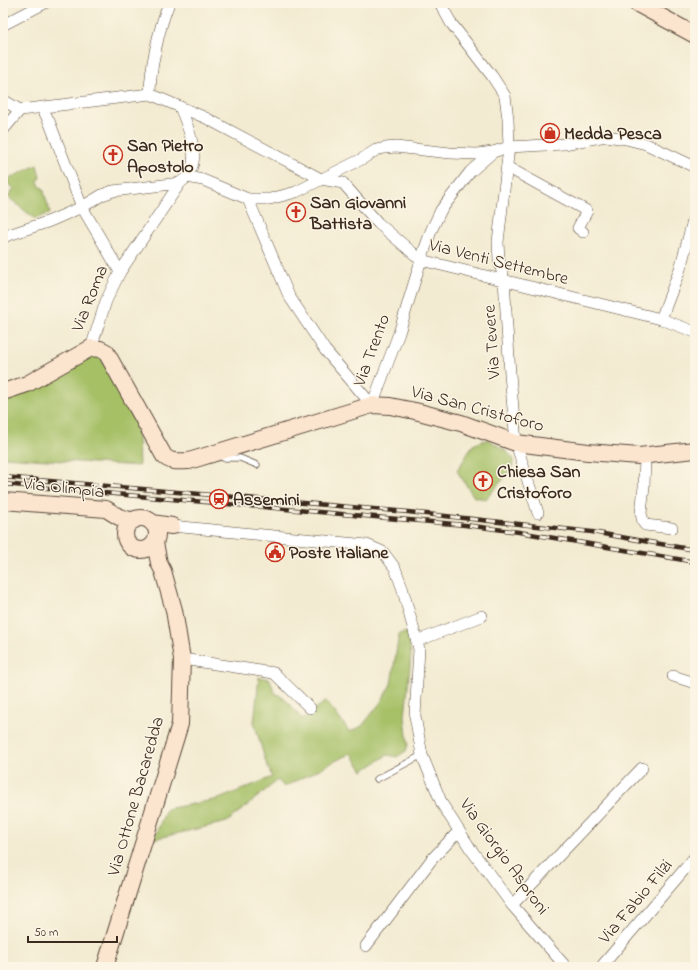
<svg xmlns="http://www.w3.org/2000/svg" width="698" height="970" viewBox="0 0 698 970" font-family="'Indie Flower',sans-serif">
	<rect width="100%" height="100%" fill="#fcf5e5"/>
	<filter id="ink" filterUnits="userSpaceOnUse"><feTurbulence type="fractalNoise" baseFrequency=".025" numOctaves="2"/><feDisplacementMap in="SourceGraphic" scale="8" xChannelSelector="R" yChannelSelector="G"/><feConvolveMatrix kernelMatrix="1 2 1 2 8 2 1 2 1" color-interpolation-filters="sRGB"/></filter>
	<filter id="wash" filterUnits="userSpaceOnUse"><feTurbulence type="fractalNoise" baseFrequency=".012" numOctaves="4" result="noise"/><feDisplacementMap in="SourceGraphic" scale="16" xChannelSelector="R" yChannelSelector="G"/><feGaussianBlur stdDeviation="0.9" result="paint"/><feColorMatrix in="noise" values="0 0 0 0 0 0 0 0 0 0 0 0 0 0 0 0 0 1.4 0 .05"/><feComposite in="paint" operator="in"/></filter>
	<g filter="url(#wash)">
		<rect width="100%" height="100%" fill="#f3ebd1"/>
		<g fill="#a6c066" stroke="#707542">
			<path d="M37 165 40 177 38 181 40 187 43 188 50 213 35 219 8 197 14 189 6 182 10 178Z"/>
			<path d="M87 354 101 357 135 422 138 437 139 466 3 457V399L16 396Z"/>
			<path d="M488 439 506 451 514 459 511 470 486 499 474 497 457 471 473 445Z"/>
			<path d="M408 632 411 655 405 717 408 744 406 751 397 757 387 755 363 771 351 753 284 787 278 780 227 822 154 839 166 809 219 799 272 777 269 769 267 766 254 722 259 677 270 679 274 692 286 700 302 719 326 701 350 732 362 726 381 702 391 684 399 634Z"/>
		</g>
	</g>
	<g filter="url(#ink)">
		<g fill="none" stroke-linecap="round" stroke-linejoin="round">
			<defs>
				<g id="lane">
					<path d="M223 458H240L257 465"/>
					<path d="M377 779 422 755"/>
				</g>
				<g id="street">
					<path d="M440 3 451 23 492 76 505 96 508 119 509 147 498 242 499 259 504 280 510 374 516 443 538 513"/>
					<path d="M3 25 45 3"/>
					<path d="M150 94C150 68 159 28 169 3"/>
					<path d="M3 100 20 110"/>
					<path d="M180 107C186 121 196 148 193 163 192 168 189 173 187 177"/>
					<path d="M42 108 49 121 82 207 120 272"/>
					<path d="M20 110 150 94 206 118 321 179 343 183 378 223 421 260 661 319 695 332"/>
					<path d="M3 130 20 110"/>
					<path d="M507 167 587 211 578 228 583 232"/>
					<path d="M248 199 289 296 325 350 372 405 399 333 421 260 431 231 441 210 470 172 493 152"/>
					<path d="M3 237 50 221 82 207 102 195 113 191 180 183"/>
					<path d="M661 319 680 269 695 213"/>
					<path d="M91 348 106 301 120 272 180 183 187 177 203 180 248 199H270L296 192 362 159 376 150 385 148 396 147 450 153 477 154 493 152 509 147 564 144 606 136 626 139 646 144 695 167"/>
					<path d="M645 456 644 487 641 513 643 522 645 525 672 528"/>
					<path d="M172 526 367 545 383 552 395 568 402 587 419 649 415 716 422 755 442 804 470 848 512 905 566 967"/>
					<path d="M417 641 482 616"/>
					<path d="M182 659 274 673 310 708"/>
					<path d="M673 676 695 683"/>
					<path d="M512 905 642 768"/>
					<path d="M366 946 432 859 459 831"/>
					<path d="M601 967 695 857"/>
				</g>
				<g id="secondary">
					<path d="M636 3 695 35"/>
					<path d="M3 392 27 384 91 348 100 349 106 352 164 456C171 463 179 461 189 461L372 405 390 406 415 411 461 423 516 443 588 452 639 456 695 450"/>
					<path d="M3 501 106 509 119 517 133 521"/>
					<circle cx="141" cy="534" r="16"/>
					<path d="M152 523 172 526"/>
					<path d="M105 967 180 724 182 659 174 610 163 571 159 563 155 543"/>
				</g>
			</defs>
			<use href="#lane" stroke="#574739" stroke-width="7"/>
			<use href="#street" stroke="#574739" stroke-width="12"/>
			<use href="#secondary" stroke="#574739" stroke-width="18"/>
			<use href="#lane" stroke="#fff" stroke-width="5.5"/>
			<use href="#street" stroke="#fff" stroke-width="11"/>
			<use href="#secondary" stroke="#fce5cf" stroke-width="16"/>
			<defs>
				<g id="rail">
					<path d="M3 477 408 512 592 532 695 550"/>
					<path d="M3 484 465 525 519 532 695 562"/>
				</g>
			</defs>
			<use href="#rail" stroke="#3b2a1e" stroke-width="4.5"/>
			<use href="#rail" stroke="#fcf5e5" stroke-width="3" stroke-dasharray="9" stroke-linecap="butt"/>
		</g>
	</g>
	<defs>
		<symbol id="shop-ring" viewBox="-11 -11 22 22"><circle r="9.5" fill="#fcf5e5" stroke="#c8321e" stroke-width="1.5"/><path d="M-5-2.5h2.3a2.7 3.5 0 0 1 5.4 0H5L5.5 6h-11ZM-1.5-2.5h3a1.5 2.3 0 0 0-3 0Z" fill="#c8321e"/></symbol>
		<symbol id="church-ring" viewBox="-11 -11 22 22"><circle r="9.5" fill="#fcf5e5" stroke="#c8321e" stroke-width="1.5"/><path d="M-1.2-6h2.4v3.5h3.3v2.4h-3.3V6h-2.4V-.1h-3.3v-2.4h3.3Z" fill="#c8321e"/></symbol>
		<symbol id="station-ring" viewBox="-11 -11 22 22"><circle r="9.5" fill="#fcf5e5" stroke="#c8321e" stroke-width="1.5"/><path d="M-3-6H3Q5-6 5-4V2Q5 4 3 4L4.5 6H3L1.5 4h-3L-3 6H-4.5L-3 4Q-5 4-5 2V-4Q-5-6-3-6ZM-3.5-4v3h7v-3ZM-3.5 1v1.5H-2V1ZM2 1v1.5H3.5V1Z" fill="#c8321e"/></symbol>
		<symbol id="civic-ring" viewBox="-11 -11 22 22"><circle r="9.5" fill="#fcf5e5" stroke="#c8321e" stroke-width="1.5"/><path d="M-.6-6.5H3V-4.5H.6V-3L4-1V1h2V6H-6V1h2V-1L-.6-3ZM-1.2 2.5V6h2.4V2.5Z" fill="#c8321e"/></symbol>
	</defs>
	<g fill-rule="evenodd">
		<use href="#shop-ring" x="539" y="122" width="22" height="22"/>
		<use href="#church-ring" x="102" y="144" width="22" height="22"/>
		<use href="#church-ring" x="285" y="201" width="22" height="22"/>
		<use href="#church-ring" x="472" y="470" width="22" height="22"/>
		<use href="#station-ring" x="208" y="488" width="22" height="22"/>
		<use href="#civic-ring" x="264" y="541" width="22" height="22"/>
	</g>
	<g text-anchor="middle" stroke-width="3" stroke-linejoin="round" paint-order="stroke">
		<g font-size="18" font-weight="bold" fill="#3b2a1e" stroke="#fcf5e5" text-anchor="start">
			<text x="564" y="139">Medda Pesca</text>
			<text x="127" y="151">San Pietro<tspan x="127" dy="21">Apostolo</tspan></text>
			<text x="310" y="208">San Giovanni<tspan x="310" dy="21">Battista</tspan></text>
			<text x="497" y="477">Chiesa San<tspan x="497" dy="21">Cristoforo</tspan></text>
			<text x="233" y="505">Assemini</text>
			<text x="289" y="558">Poste Italiane</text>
		</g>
		<g font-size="18" fill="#3b2a1e" stroke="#fcf5e5">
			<text transform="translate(499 261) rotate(14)" y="6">Via Venti Settembre</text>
			<text transform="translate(89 298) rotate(-68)" y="6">Via Roma</text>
			<text transform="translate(491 342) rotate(-94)" y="6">Via Tevere</text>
			<text transform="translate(371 350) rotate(-70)" y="6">Via Trento</text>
			<text transform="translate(478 408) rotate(15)" y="6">Via San Cristoforo</text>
			<text transform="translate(64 487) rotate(6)" y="6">Via Olimpia</text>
			<text transform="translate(135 796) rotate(-74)" y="6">Via Ottone Bacaredda</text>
			<text transform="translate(505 856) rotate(54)" y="6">Via Giorgio Asproni</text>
			<text transform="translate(635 901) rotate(-50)" y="6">Via Fabio Filzi</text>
		</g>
	</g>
	<rect width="698" height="970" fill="none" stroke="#fcf5e5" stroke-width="16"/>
	<path d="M28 936v6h89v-6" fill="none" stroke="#3b2a1e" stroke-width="2"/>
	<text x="34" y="936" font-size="12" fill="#3b2a1e" stroke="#fcf5e5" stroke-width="3" paint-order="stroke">50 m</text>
</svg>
